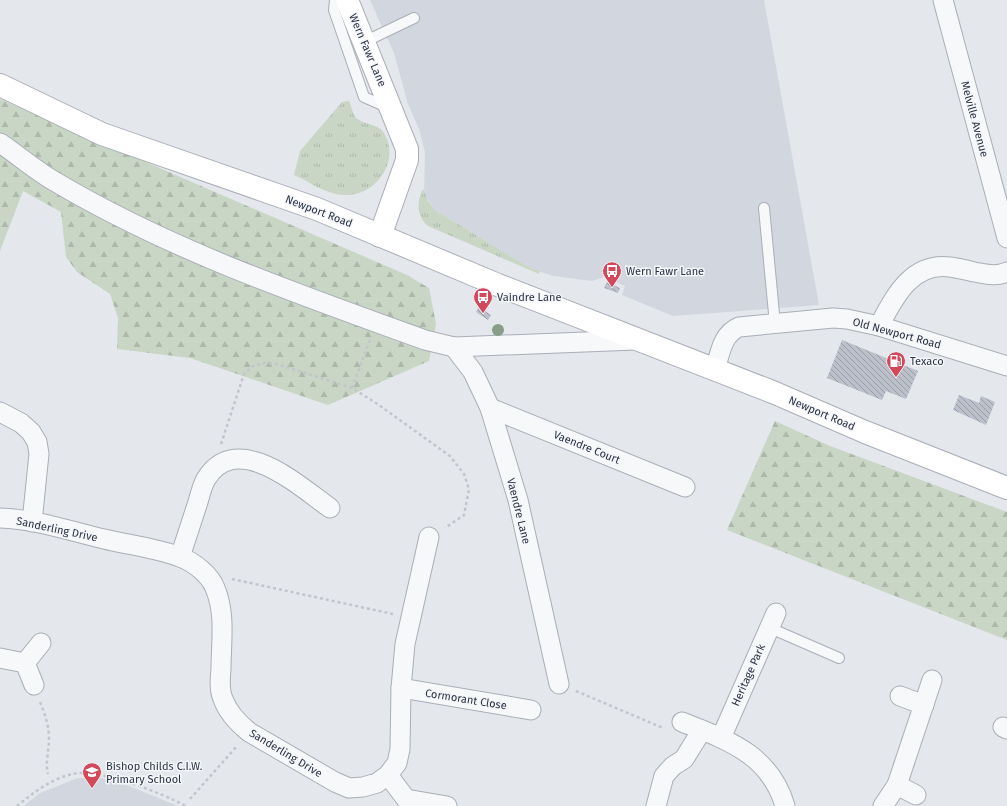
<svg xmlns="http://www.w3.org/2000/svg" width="1007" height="806" viewBox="0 0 1007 806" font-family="'Fira Sans',sans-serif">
	<defs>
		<pattern id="grass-tufts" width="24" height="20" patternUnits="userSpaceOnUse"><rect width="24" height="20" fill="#c9d6c5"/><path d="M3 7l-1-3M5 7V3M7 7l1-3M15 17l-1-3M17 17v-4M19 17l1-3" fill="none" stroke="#adb8ab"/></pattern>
		<pattern id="forest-firs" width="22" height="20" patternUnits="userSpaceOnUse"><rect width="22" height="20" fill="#c9d6c5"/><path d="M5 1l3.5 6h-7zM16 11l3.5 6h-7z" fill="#adb8ab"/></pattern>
		<pattern id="building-back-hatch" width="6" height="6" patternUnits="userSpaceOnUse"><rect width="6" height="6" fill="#bbc0ca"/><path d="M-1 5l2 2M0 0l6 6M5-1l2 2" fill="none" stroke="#989da6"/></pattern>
	</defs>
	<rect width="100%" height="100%" fill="#e4e7ec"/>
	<g fill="#d2d6de">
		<path d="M370 0H764L819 305 673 316 622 295 625 286 604 277 592 281 553 276 530 268 435 210 424 194 425 152 419 129 408 104 394 53Z"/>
		<path d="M78 778H101L124 784 178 806H24L40 793Z"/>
	</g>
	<g fill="url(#grass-tufts)">
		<path d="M349 101C351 105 352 111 354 115 360 126 378 122 384 133 401 161 376 196 345 195 327 195 310 182 294 175L300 151 342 102Z"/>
		<path d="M423 189 428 201 435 210 530 268 540 271 539 274 428 226C417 217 416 202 423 189Z"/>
	</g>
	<g fill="url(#forest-firs)">
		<path d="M0 99 407 275 429 288 436 324 429 361 328 405 190 358 117 349 118 318 110 294 77 272 66 257 61 212 23 191 0 251Z"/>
		<path d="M775 421 830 446 1007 512V640L727 530Z"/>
	</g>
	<g fill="url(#building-back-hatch)">
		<path d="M607 282 620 288 618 293 604 288Z"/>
		<path d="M479 307 491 315 488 320 476 312Z"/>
		<path d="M842 340 918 371 906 399 886 391 882 400 827 378Z"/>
		<path d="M959 395 979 403 981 396 995 402 986 425 953 410Z"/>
	</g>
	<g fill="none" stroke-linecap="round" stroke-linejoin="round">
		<defs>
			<g id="lane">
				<path d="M335 0 334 10 364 97 389 108"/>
				<path d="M364 42 414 18"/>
				<path d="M764 208 775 324"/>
				<path d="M770 628 839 658"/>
			</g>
			<g id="street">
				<path d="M943 0 1007 238"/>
				<path d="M0 143C18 155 35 170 54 181 170 250 298 294 425 340L454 347 636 340"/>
				<path d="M879 326C894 298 911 262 950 267 958 268 966 270 974 272 986 274 996 277 1007 272"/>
				<path d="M454 347 473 372 490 408 518 500 559 684"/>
				<path d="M715 370C720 354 722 334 739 327L833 318 847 319 879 326 1007 366"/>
				<path d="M490 408 685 487"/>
				<path d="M0 412 21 423 31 432 37 442 39 454 32 522"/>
				<path d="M0 518C35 519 70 531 104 539 129 545 156 548 180 557 194 562 210 575 215 588 226 614 221 643 221 669 220 679 219 690 223 699 228 713 238 723 249 732L335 782 349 788 363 787 377 783 388 775 397 763 400 749 401 688 405 644 429 537"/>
				<path d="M180 557C186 539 192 520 198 502 200 495 202 486 206 479 237 429 299 486 330 508"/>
				<path d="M0 658 25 663 34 685"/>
				<path d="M25 663 41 643"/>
				<path d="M401 688 531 710"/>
				<path d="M900 696 924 705"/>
				<path d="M682 722C727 740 770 754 785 806"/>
				<path d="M1003 727 1007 729"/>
				<path d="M721 738 776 613"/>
				<path d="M388 775 406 799 447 806"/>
				<path d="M897 785 916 795"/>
				<path d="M656 806 664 776 673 766 684 759 702 730"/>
				<path d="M883 806 897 785 932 680"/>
			</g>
			<g id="secondary">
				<path d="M347 0 407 149V160L380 236"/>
				<path d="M0 85 102 134 317 209 498 285 775 393 865 432 1007 488"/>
			</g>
		</defs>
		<use href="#lane" stroke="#a9aeb7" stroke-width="12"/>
		<use href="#street" stroke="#a9aeb7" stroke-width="21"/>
		<use href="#secondary" stroke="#a9aeb7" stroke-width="24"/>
		<g stroke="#c2c5cb" stroke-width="2.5" stroke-dasharray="3 3" stroke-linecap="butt">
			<path d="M352 388 370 340"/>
			<path d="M221 444 244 374 253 366 265 363 277 364 352 388 376 403 450 456 464 474 469 489 464 515 445 528"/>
			<path d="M232 579 393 614"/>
			<path d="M576 691 663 728"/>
			<path d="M40 702C45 714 49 726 49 739 49 751 45 762 48 774"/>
			<path d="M190 799 237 746"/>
			<path d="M17 806C33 793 51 779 72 774 100 768 161 793 186 806"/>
		</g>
		<use href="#lane" stroke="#f7f8fa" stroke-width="10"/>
		<use href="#street" stroke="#f7f8fa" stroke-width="19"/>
		<use href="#secondary" stroke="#fff" stroke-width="22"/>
	</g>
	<circle fill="#899d89" cx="498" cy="330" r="6"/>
	<defs>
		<symbol id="bus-pin" viewBox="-11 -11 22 30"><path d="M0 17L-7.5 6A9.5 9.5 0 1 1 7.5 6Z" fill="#d1495b" stroke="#f4f6f9"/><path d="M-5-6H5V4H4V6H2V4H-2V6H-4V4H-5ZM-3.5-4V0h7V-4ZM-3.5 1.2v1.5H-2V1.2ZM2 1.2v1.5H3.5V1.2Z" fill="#fff"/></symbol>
		<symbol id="fuel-pin" viewBox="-11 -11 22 30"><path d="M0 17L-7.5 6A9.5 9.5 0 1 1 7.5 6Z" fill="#d1495b" stroke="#f4f6f9"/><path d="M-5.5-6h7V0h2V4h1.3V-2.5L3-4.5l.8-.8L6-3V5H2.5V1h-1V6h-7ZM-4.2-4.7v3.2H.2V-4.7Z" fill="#fff"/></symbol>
		<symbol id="school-pin" viewBox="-11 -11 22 30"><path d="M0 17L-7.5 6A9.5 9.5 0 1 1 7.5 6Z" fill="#d1495b" stroke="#f4f6f9"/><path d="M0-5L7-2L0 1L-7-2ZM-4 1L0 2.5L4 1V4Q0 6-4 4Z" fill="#fff"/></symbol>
	</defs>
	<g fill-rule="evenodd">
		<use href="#bus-pin" x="601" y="260" width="22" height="30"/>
		<use href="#bus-pin" x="472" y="286" width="22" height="30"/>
		<use href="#fuel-pin" x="885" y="350" width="22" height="30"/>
		<use href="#school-pin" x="81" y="761" width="22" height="30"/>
	</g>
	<g text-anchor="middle" stroke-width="3" stroke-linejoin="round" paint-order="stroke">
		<g font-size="11" fill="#2b3445" stroke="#f4f6f9">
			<text transform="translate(368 50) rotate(67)" y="4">Wern Fawr Lane</text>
			<text transform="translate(975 119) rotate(75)" y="4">Melville Avenue</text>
			<text transform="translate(319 211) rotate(21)" y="4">Newport Road</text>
			<text transform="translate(897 333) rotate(15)" y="4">Old Newport Road</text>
			<text transform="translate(822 413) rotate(23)" y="4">Newport Road</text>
			<text transform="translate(587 447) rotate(22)" y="4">Vaendre Court</text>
			<text transform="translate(519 511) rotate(76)" y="4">Vaendre Lane</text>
			<text transform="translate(57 529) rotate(12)" y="4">Sanderling Drive</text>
			<text transform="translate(748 675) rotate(-66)" y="4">Heritage Park</text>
			<text transform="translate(466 699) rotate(9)" y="4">Cormorant Close</text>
			<text transform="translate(286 753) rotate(31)" y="4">Sanderling Drive</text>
		</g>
		<g font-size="11" fill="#2b3445" stroke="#f4f6f9" text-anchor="start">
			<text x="626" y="275">Wern Fawr Lane</text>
			<text x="497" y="301">Vaindre Lane</text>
			<text x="910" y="365">Texaco</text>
			<text x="106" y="770">Bishop Childs C.I.W.<tspan x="106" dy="13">Primary School</tspan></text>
		</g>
	</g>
</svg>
